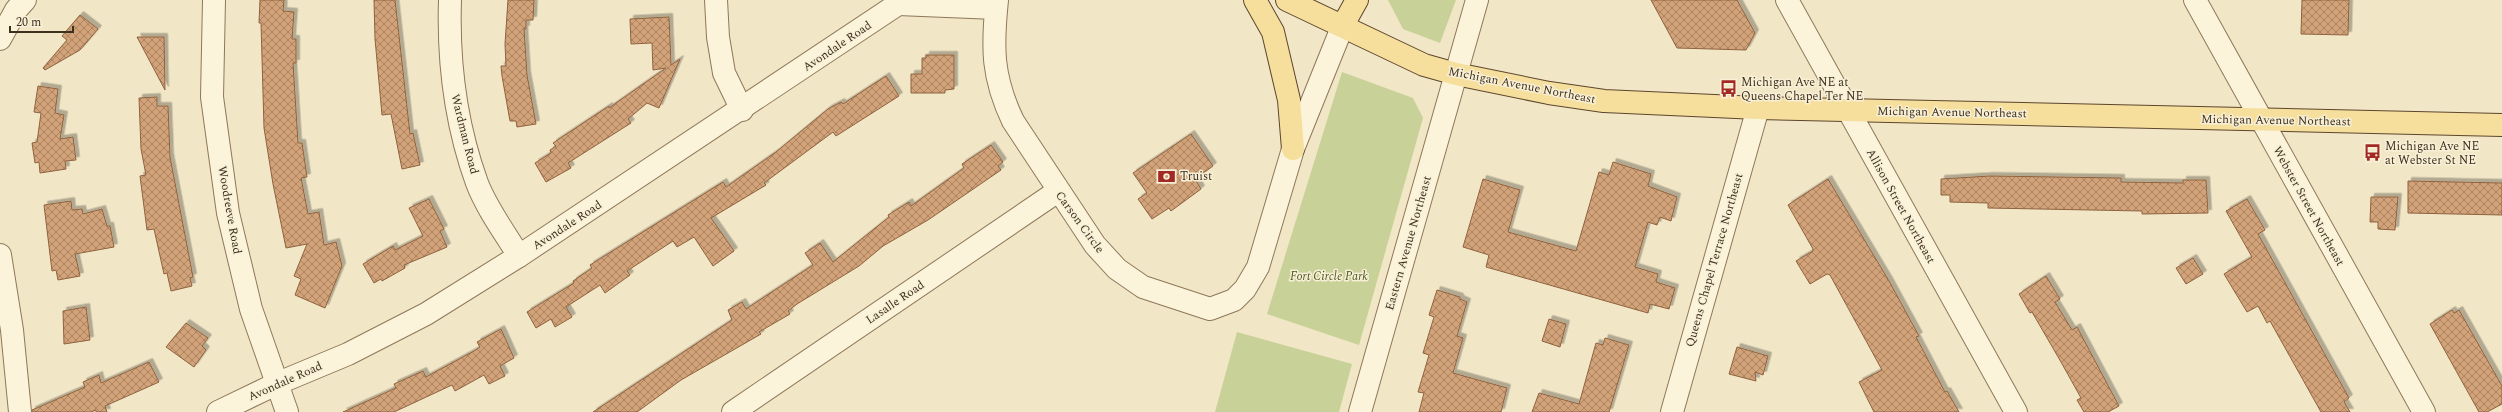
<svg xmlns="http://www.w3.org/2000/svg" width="2502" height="412" viewBox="0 0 2502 412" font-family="Spectral,serif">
	<defs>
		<pattern id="building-cross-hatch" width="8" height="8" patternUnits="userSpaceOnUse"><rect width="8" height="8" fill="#d2a279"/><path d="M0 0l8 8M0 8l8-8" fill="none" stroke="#ac8463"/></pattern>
		<filter id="shadow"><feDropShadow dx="3.5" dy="-3.5" stdDeviation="0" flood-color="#0004"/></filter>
	</defs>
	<rect width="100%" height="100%" fill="#f1e6c6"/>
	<g fill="#c8d198">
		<path d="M1388 0H1456L1440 43 1403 29Z"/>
		<path d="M1342 72 1413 98 1423 118 1359 345 1267 314Z"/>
		<path d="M1237 332 1352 364 1339 412H1215Z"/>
	</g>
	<g fill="url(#building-cross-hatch)" stroke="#8f623e" filter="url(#shadow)">
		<path d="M260 0H284L283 11 294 12 292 39H296V63H293L298 143H302L307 177 301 178 308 214 319 212 324 245 336 242 342 266 325 308 295 295 301 279 294 276 307 244 286 248 273 184 264 128 261 23H259Z"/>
		<path d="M374 0H395L410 134 413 133 420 165 402 169 391 114 382 115 375 39Z"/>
		<path d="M508 0H534L533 20H526V29H524L527 75 536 124 517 127 516 121H510L502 76 501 66H506L505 44Z"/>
		<path d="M1651 0H1737L1755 33 1746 50 1677 48Z"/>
		<path d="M2302 0H2349L2348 35 2301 34Z"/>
		<path d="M80 15 98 29 80 50 45 70 43 68 67 40 62 36Z"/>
		<path d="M669 17 671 65 680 59 659 108 647 103 628 119 631 123 568 163 571 168 546 182 535 163 551 153 550 150 556 146 553 143 609 106V108L666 68 653 70 652 43 631 44 630 19Z"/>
		<path d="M137 37H164L165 90Z"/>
		<path d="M926 55H954V89L945 90V93H911V74H922V58H926Z"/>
		<path d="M886 76 899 96 836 136 833 132 764 183 766 185 711 218 734 251 713 266 694 237 677 247 673 241 627 271 630 275 605 293 600 285 566 307 572 317 555 327 551 319 536 328 527 312 574 283 573 281 592 268 590 265 723 182 726 187 776 152 828 109 841 102 843 104Z"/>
		<path d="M38 86 58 89 55 113 64 115 60 139 73 137 76 160 65 161 66 169 40 173 39 162 35 163 32 143 37 142 41 113 34 112Z"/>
		<path d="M157 97V106H168L170 157 193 277 190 278 192 286 171 291 167 273 164 274 154 229 147 230 140 176 146 175 141 149 139 98Z"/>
		<path d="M1191 134 1213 166 1195 179 1201 189 1171 211 1169 208 1152 219 1138 199 1147 193 1133 173Z"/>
		<path d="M991 145 1003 162 998 166 1001 170 928 220 883 246 859 266 797 304 788 311 790 314 759 332 761 334 681 380 637 412H593L732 320 728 310 742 302 746 309 813 265 805 253 820 243 833 262 889 217 888 215 909 202 911 206 964 168 962 164Z"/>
		<path d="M1613 162 1651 174 1648 186 1677 197 1671 221 1660 217 1657 225 1648 222 1635 267 1658 274 1656 282 1675 288 1669 309 1650 304 1648 313 1486 267 1489 255 1463 247 1483 179 1520 190 1508 232 1576 251 1599 172 1609 175Z"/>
		<path d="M1990 176 2121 178V182L2183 183V180H2206L2208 213 2142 214V211L1988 208V203L1950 202V195H1941V179Z"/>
		<path d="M1828 179 1889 281 1919 336 1916 337 1945 392 1947 391 1959 412H1874L1859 382 1882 370 1830 275 1827 274 1810 284 1796 261 1813 251V249L1788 205Z"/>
		<path d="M2408 181 2502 183V215L2408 213Z"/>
		<path d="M2371 197H2398L2395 230 2378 229V222H2370Z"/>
		<path d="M429 199 444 229 440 231 447 247 404 265 405 268 382 281 381 279 374 283 363 264 393 246 395 250 423 236 409 208Z"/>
		<path d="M2247 199 2265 230 2258 234 2349 398 2344 402 2350 412H2321L2270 321 2267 323 2258 306 2247 312 2224 274 2252 257 2226 211Z"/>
		<path d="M71 201 72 210 82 209 83 214 102 209 107 226H110L114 247 75 254 80 276 58 280 56 270 52 271 44 205Z"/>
		<path d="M2193 258 2203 274 2186 284 2176 268Z"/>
		<path d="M2046 276 2060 299 2055 302 2072 330 2077 327 2119 406 2108 412H2084L2077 400 2081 398 2061 362 2032 312 2030 313 2019 294Z"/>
		<path d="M1437 290 1460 297V299L1467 302 1457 336 1463 338 1453 373 1507 388 1501 412H1419L1424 393 1418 392 1429 355 1423 353 1434 317 1429 315Z"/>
		<path d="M86 307 90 340 64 344 63 311Z"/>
		<path d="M2452 310 2454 313 2459 310 2502 386V404L2487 412H2479L2430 324Z"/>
		<path d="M1549 319 1566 324 1560 347 1542 341Z"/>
		<path d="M186 323 208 338 202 346 206 350 194 367 166 347Z"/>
		<path d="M501 329 514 358 500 366 505 376 489 384 484 375 455 391 452 385 394 412H343L396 388 394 384 423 371 426 377 474 351 480 347 477 342Z"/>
		<path d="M1605 338 1629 345 1609 412H1532L1539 393 1579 404 1596 343 1603 345Z"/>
		<path d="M1737 347 1768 356 1763 375 1755 372 1756 381 1729 374Z"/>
		<path d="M149 362 159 382 105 406 107 412H96V410L91 412H32V410L85 387 83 382 99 375 101 383Z"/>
	</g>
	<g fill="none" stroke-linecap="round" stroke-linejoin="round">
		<defs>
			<g id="minor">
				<path d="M214 0 212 97 228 213 251 309 287 412"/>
				<path d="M450 0C448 61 456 125 477 183 487 209 505 233 519 256"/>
				<path d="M716 0 718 37 724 73 742 110"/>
				<path d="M997 0C992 48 992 77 1013 121L1095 245 1117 269 1143 287 1210 309 1234 300 1245 289 1258 267 1293 149 1343 25"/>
				<path d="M1787 0 2016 412"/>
				<path d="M2195 0 2424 412"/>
				<path d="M898 4 996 8"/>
				<path d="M0 39 16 10 25 0"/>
				<path d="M0 255 12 330 20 412"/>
				<path d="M218 412 276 384 348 354 426 314 519 256 898 4"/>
				<path d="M733 412 1058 191"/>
				<path d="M1360 412 1477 0"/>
				<path d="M1672 412 1758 108"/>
			</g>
			<g id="major">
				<path d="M1255 0 1273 32 1289 100 1293 149"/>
				<path d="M1287 0 1424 65 1456 74 1549 93 1604 101 1758 108 2502 125"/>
				<path d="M1343 25 1357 0"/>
			</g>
		</defs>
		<use href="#minor" stroke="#8e785a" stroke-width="24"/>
		<use href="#major" stroke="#5c462e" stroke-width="24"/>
		<use href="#minor" stroke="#fbf3da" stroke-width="22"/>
		<use href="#major" stroke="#f6de9c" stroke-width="22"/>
	</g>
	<defs>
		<symbol id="bus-bare" viewBox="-9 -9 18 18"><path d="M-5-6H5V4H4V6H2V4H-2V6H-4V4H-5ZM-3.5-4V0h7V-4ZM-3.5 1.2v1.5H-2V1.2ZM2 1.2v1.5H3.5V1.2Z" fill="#a22a25" stroke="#f8f0d6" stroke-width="2.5" paint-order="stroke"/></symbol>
		<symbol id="bank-bare" viewBox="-9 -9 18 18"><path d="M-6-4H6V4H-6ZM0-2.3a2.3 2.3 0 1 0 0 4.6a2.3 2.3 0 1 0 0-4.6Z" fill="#a22a25" stroke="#f8f0d6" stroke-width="2.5" paint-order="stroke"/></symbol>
	</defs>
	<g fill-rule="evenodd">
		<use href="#bus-bare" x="1716" y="76" width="25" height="25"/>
		<use href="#bus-bare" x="2360" y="140" width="25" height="25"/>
		<use href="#bank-bare" x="1154" y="164" width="25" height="25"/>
	</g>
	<g text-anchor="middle" stroke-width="3" stroke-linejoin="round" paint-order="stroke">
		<g font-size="12" fill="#3e2f1f" stroke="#f8f0d6">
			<text transform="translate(837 46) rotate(-34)" y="4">Avondale Road</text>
			<text transform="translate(1522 85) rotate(11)" y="4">Michigan Avenue Northeast</text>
			<text transform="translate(1952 112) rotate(1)" y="4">Michigan Avenue Northeast</text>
			<text transform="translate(2276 120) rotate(1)" y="4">Michigan Avenue Northeast</text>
			<text transform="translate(465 134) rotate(76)" y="4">Wardman Road</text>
			<text transform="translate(1901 206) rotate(61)" y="4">Allison Street Northeast</text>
			<text transform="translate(2309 206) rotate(61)" y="4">Webster Street Northeast</text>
			<text transform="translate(230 210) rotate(80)" y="4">Woodreeve Road</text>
			<text transform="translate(1080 222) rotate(54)" y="4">Carson Circle</text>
			<text transform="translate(567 225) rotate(-33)" y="4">Avondale Road</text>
			<text transform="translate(1408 243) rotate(-74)" y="4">Eastern Avenue Northeast</text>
			<text transform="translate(1714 260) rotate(-74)" y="4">Queens Chapel Terrace Northeast</text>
			<text transform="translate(895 302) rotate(-34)" y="4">Lasalle Road</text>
			<text transform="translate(285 381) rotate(-24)" y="4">Avondale Road</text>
		</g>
		<g font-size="12" fill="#3e2f1f" stroke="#f8f0d6" text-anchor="start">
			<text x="1741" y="86">Michigan Ave NE at<tspan x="1741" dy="14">Queens Chapel Ter NE</tspan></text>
			<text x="2385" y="150">Michigan Ave NE<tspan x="2385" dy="14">at Webster St NE</tspan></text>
			<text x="1180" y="180">Truist</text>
		</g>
		<g font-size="12" font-style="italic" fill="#4b5b24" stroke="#f8f0d6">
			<text x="1329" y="280">Fort Circle Park</text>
		</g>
	</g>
	<path d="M10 26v6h63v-6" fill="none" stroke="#3e2f1f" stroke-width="2"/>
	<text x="16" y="26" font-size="12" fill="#3e2f1f" stroke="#f8f0d6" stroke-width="3" paint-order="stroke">20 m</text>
</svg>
